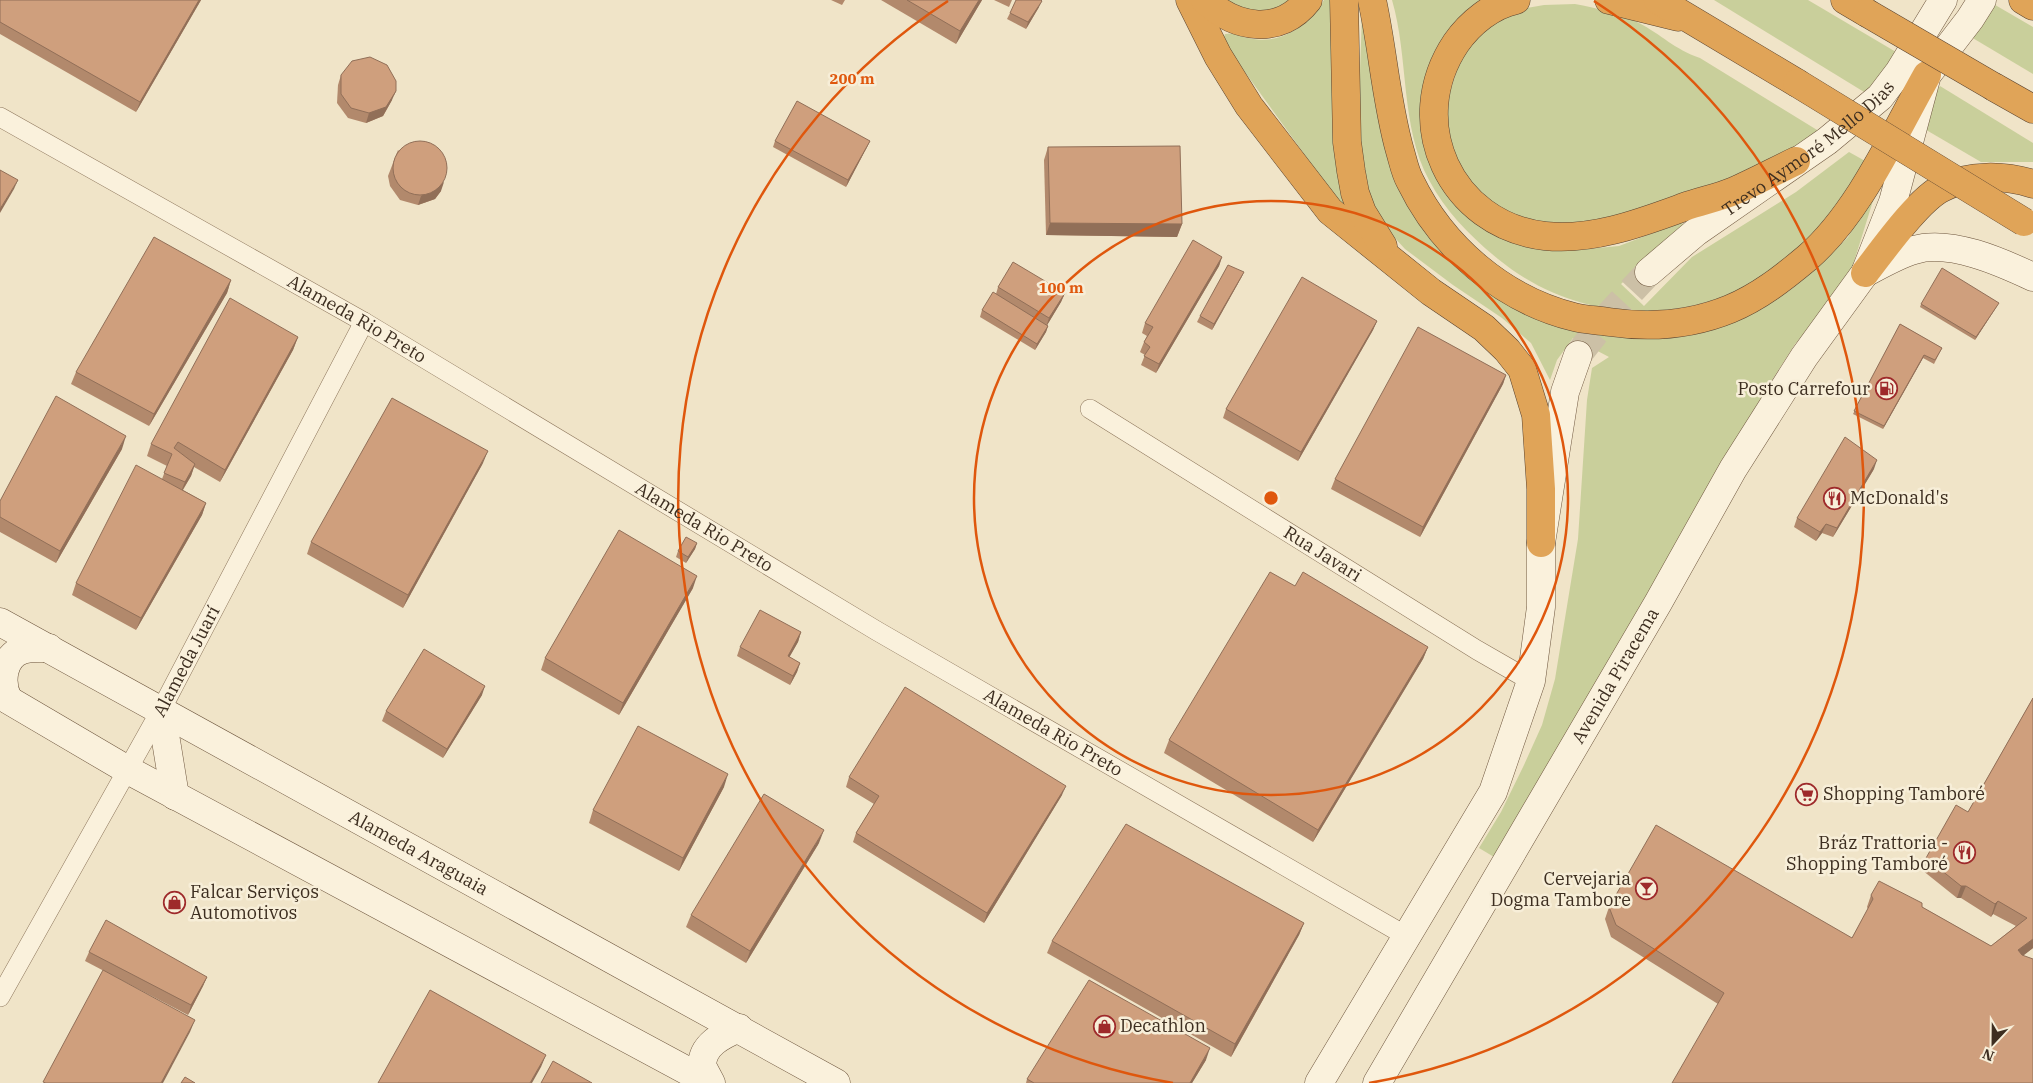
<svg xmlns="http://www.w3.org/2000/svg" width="2033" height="1083" viewBox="0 0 2033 1083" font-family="'IBM Plex Serif',serif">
	<rect width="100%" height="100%" fill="#f0e4c8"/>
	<g fill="#c9cf9b">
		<path d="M1227 0H1299L1256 17Z"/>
		<path d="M1324 0H1338L1349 213 1323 180 1226 46 1223 39 1225 34C1235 32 1239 36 1248 38 1280 46 1308 26 1324 0Z"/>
		<path d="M1392 0H1493L1437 61 1443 178 1576 250 1619 246 1679 223 1686 224 1621 284 1644 306 1692 257 1796 192 1849 152 1867 162C1861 172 1856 183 1850 192 1839 207 1825 220 1813 234 1805 243 1798 253 1790 259 1703 328 1584 329 1498 259 1470 236 1446 212 1429 180 1400 126 1409 58 1392 0Z"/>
		<path d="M1714 0H1808L1896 52 1869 95Z"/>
		<path d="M1990 2 2033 27V74L1971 37Z"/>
		<path d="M1575 4C1596 8 1619 13 1639 23 1662 35 1674 49 1700 58L1822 133 1786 156 1644 215 1554 227 1513 217 1477 195 1460 166 1446 130 1448 98 1460 61 1479 34 1510 11 1544 5Z"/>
		<path d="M1362 14 1415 205 1577 330 1614 337 1650 339 1690 333 1731 323 1762 309 1789 291 1815 270 1848 237 1877 188 1847 284 1795 344 1767 388 1494 857 1479 848 1501 812 1524 765 1542 725 1555 679 1578 539 1587 400 1592 368 1609 357 1573 338 1557 360 1550 380 1531 343 1502 318 1453 285 1405 249 1383 225 1364 187 1357 158Z"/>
		<path d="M1940 86 2033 143V162H1981L1916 124Z"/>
	</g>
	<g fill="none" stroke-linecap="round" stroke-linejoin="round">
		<path stroke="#ccc0a6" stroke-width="28" stroke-dasharray="28 14" stroke-linecap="butt" d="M1578 355 1609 315 1649 272"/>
		<defs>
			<g id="street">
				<path id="s1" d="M0 117 364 322 877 631 1408 937"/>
				<path id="s2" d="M1090 409 1477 650 1531 681"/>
				<path id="s3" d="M0 997 161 710 364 322"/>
			</g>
			<g id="secondary">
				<path id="s4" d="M1649 272 1696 232 1827 141 1880 97 1899 72 1943 0"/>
				<path d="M1865 273C1880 265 1897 255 1914 250 1950 239 2001 262 2033 277"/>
				<path id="s5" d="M0 622 836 1083"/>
				<path d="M0 695 126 769 710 1083"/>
				<path d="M8 699C0 683 2 657 22 650 30 647 40 648 49 648"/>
				<path d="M161 710 175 796"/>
				<path d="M711 1083 702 1066C702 1045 722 1035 739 1028"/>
				<path d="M1319 1083 1493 792 1531 681 1541 607V543L1565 392 1578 355"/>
				<path id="s6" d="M1377 1083 1658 603 1733 469 1804 357 1865 273 1893 202 1927 75 1970 19 1982 0"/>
			</g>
			<g id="highway">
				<path d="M1190 0 1218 56 1249 106 1330 211 1431 292 1484 328 1507 350 1522 369 1536 415 1541 489V543"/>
				<path d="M1205 0C1236 29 1280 36 1308 0"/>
				<path d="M1344 0 1347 142 1351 171 1355 193 1362 212 1383 246"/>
				<path d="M1372 0C1383 50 1386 102 1400 151 1403 161 1405 172 1410 181 1442 247 1502 299 1574 317 1585 320 1597 320 1609 322 1650 328 1691 325 1730 309 1759 297 1783 278 1807 258 1859 213 1893 135 1927 75"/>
				<path d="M1516 0C1492 5 1470 23 1456 43 1403 122 1450 225 1545 236 1593 241 1640 223 1684 207 1700 201 1718 198 1734 191 1755 182 1775 171 1796 161"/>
				<path d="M1609 0 1678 17"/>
				<path d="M1658 0 1797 83"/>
				<path d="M1845 0 1867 13"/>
				<path d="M2023 0 2033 6"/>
				<path d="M1994 87 2033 109"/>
				<path d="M1865 273C1883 250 1918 200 1942 188 1969 174 2005 175 2033 184"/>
			</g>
		</defs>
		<use href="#street" stroke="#8d765c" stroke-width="20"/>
		<use href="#secondary" stroke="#6f573f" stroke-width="29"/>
		<use href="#highway" stroke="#5b4430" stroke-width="29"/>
		<use href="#street" stroke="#faf1dc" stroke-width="19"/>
		<use href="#secondary" stroke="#faf1dc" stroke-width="28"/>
		<use href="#highway" stroke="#e0a458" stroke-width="28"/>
		<defs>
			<g id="highway-bridge">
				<path d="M1867 13 1994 87"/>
				<path d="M1797 83 2024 222"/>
			</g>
		</defs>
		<use href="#highway-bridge" stroke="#5b4430" stroke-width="29" stroke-linecap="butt"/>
		<use href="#highway-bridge" stroke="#e0a458" stroke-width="28"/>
	</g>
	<g fill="#b2896c">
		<path d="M0 0H201L136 112 0 34Z"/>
		<path d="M831 0H845L842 5Z"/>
		<path d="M881 0H982L956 44Z"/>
		<path d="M994 0H1012L1009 7Z"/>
		<path d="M1039 7 1026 29 1007 19 1010 13Z"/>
		<path d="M341 75 392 100 383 116 366 123 348 118 337 103 338 85Z"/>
		<path d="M775 141H870L867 147 846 187 773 147Z"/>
		<path d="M1048 147 1182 224 1177 237 1046 235 1044 160Z"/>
		<path d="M398 150 441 191 435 199 418 205 400 200 390 186 388 176Z"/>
		<path d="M1222 257 1219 266 1156 373 1141 365 1145 355 1140 352 1144 342 1147 336 1142 333 1145 323Z"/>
		<path d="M1244 272 1241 278 1212 330 1197 322 1200 316Z"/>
		<path d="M231 280 227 293 149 426 71 384 76 372Z"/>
		<path d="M998 287 1065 293 1061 302 1047 325 1048 326 1046 332 1035 350 980 317 982 310 996 294Z"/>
		<path d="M1921 304 1997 306 1975 340 1920 307Z"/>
		<path d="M1377 321 1373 330 1298 461 1223 418 1226 409Z"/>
		<path d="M1900 324 1942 348 1934 364 1923 358 1883 429 1853 414Z"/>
		<path d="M298 337 293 350 220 482 194 467 191 476 183 490 206 503 202 515 136 630 72 595 76 583 162 479 167 466 147 456 151 444Z"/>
		<path d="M1506 375 1503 384 1420 537 1331 489 1335 479Z"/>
		<path d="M122 449 56 563 0 532V501Z"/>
		<path d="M483 463 403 608 307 554 311 542Z"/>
		<path d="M1874 469 1833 537 1822 533 1816 541 1794 527 1797 518Z"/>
		<path d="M697 543 695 549 686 563 676 557 678 551Z"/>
		<path d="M693 588 619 715 541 670 545 658Z"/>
		<path d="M801 632 798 642 789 657 800 663 797 672 790 685 737 656 740 647Z"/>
		<path d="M1428 647 1423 659 1313 842 1164 753 1169 740Z"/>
		<path d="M482 695 443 758 382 721 386 711Z"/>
		<path d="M2033 698V948L2023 955 1718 1004 1611 937 1605 919 1609 907 1852 938 1868 909 1867 907 1871 895 1922 907 1991 946 2016 926 1993 914 1991 917 1961 898H1957L1922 870 1926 858 1968 812Z"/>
		<path d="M849 777 1062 795 984 923 853 842 856 833 874 804 846 787Z"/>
		<path d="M724 787 679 871 589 823 593 810Z"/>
		<path d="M819 843 746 963 686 927 691 915Z"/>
		<path d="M1304 923 1299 935 1231 1057 1047 953 1052 941Z"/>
		<path d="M89 952 207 977 203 986 188 1015 85 961Z"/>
		<path d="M1206 1060 1192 1083H1026L1027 1079Z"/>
	</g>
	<g fill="#916f58">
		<path d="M199 0H201L136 112 140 102Z"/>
		<path d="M979 0H982L956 44 960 31Z"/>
		<path d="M1042 1 1039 7 1026 29 1028 22Z"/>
		<path d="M396 91 392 100 383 116 366 123 369 113Z"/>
		<path d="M870 141 867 147 846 187 848 180Z"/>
		<path d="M18 180 14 189 0 213V209Z"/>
		<path d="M444 182 441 191 435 199 418 205 421 196Z"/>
		<path d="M1050 223 1182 224 1177 237 1046 235Z"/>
		<path d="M1222 257 1219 266 1156 373 1159 364Z"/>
		<path d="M1244 272 1241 278 1212 330 1214 324Z"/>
		<path d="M231 280 227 293 149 426 154 414Z"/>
		<path d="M1065 293 1061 302 1046 327 1049 318Z"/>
		<path d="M1999 303 1997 306 1975 340 1976 337Z"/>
		<path d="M1377 321 1373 330 1298 461 1301 452Z"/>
		<path d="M1048 326 1046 332 1035 350 1037 344Z"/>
		<path d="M298 337 293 350 220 482 225 470Z"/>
		<path d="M1924 355 1923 358 1883 429 1884 426Z"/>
		<path d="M1506 375 1503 384 1420 537 1423 527Z"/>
		<path d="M126 436 122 449 56 563 60 551Z"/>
		<path d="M488 451 483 463 403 608 408 595Z"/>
		<path d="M1877 460 1874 469 1833 537 1837 528Z"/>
		<path d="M195 464 191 476 180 494 185 482Z"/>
		<path d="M206 503 202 515 136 630 141 618Z"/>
		<path d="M1826 524 1822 533 1816 541 1820 532Z"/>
		<path d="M697 543 695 549 686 563 688 557Z"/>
		<path d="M697 576 693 588 619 715 623 703Z"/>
		<path d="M801 632 798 642 785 665 788 656Z"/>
		<path d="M1428 647 1423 659 1313 842 1318 830Z"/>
		<path d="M800 663 797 672 790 685 793 676Z"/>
		<path d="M485 686 482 695 443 758 447 749Z"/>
		<path d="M728 774 724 787 679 871 683 858Z"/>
		<path d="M1066 786 1062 795 984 923 987 913Z"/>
		<path d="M824 830 819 843 746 963 750 951Z"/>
		<path d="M1961 886H1966L1961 898H1957Z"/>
		<path d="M1998 901 1993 914 1991 917 1995 904Z"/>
		<path d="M1304 923 1299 935 1231 1057 1235 1044Z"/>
		<path d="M2033 939V948L2014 963 2018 950Z"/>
		<path d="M207 977 203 986 188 1015 191 1005Z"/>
		<path d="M195 1020 190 1032 163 1083H161Z"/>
		<path d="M1210 1048 1206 1060 1192 1083H1190Z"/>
		<path d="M546 1055 541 1067 532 1083H530Z"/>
	</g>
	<g fill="#cf9f7d" stroke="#916f58">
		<path d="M0 0H199L140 102 0 22Z"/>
		<path d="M907 0H979L960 31Z"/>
		<path d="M1016 0H1041L1042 1 1028 22 1010 13Z"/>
		<path d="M370 57 387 65 396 81V91L386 107 369 113 351 108 341 94V75L352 61Z"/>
		<path d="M797 101 870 141 848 180 775 141Z"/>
		<circle cx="420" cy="168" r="27"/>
		<path d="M1180 146 1182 224 1050 223 1048 147Z"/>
		<path d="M0 170 18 180 0 209Z"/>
		<path d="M154 237 231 280 154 414 76 372Z"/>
		<path d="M1193 240 1222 257 1159 364 1144 356 1150 347 1144 342 1153 327 1145 323Z"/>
		<path d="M1013 262 1065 293 1049 318 998 287Z"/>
		<path d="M1228 265 1244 272 1214 324 1200 316Z"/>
		<path d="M1942 268 1999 303 1976 337 1921 304Z"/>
		<path d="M1302 277 1377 321 1301 452 1226 409Z"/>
		<path d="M993 292 1048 326 1037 344 982 310Z"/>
		<path d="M230 298 298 337 225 470 178 442 174 448 195 464 185 482 164 473 172 454 151 444Z"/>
		<path d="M1900 324 1942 348 1935 360 1924 355 1884 426 1854 411Z"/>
		<path d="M1418 327 1506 375 1423 527 1335 479Z"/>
		<path d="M56 396 126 436 60 551 0 517V501Z"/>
		<path d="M392 398 488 451 408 595 311 542Z"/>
		<path d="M1845 437 1877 460 1837 528 1826 524 1820 532 1797 518Z"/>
		<path d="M136 465 206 503 141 618 76 583Z"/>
		<path d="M619 530 697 576 623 703 545 658Z"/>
		<path d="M686 537 697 543 688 557 678 551Z"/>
		<path d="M1270 572 1295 586 1303 572 1428 647 1318 830 1169 740Z"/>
		<path d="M760 610 801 632 788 656 800 663 793 676 740 647Z"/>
		<path d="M424 649 485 686 447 749 386 711Z"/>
		<path d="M905 687 1066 786 987 913 856 833 879 796 849 777Z"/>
		<path d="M2033 698V939L2018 950 2022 955 2033 959V1083H1672L1724 993 1616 925 1609 907 1656 825 1852 938 1873 899 1871 895 1879 881 1922 903V907L1991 946 2027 918 1998 901 1995 904 1966 886H1961L1926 858 1956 805 1968 812Z"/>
		<path d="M638 726 728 774 683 858 593 810Z"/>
		<path d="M764 794 824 830 750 951 691 915Z"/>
		<path d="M1126 824 1304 923 1235 1044 1052 941Z"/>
		<path d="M106 920 207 977 191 1005 89 952Z"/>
		<path d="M103 970 195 1020 161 1083H46L43 1082Z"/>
		<path d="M1089 980 1210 1048 1190 1083H1034L1027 1079Z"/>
		<path d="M430 990 546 1055 530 1083H378Z"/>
		<path d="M553 1061 592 1083H541Z"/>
		<path d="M185 1077 195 1083H181Z"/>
	</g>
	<g fill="none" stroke="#df570d" stroke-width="2.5">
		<circle cx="1271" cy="498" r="297"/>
		<path d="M1173 1083A593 593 0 0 1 948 1M1594 1A593 593 0 0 1 1369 1083"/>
	</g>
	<defs>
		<symbol id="fuel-ring" viewBox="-11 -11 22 22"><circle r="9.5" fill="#f7eed8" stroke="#9e2a2b" stroke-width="1.5"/><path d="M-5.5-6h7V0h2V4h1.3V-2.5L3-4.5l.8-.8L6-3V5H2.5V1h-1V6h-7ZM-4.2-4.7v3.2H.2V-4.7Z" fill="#9e2a2b"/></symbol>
		<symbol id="restaurant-ring" viewBox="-11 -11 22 22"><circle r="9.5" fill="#f7eed8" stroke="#9e2a2b" stroke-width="1.5"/><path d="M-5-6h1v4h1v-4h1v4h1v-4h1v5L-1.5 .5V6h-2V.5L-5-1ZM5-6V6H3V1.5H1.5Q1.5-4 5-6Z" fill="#9e2a2b"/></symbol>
		<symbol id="supermarket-ring" viewBox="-11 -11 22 22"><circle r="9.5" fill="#f7eed8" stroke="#9e2a2b" stroke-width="1.5"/><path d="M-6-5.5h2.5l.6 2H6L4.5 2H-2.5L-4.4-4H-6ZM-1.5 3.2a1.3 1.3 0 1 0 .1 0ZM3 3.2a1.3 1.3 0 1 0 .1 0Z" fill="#9e2a2b"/></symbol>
		<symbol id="bar-ring" viewBox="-11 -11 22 22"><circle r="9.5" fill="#f7eed8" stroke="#9e2a2b" stroke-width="1.5"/><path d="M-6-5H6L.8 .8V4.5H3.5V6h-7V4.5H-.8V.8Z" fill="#9e2a2b"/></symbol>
		<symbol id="shop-ring" viewBox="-11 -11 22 22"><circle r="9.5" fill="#f7eed8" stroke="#9e2a2b" stroke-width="1.5"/><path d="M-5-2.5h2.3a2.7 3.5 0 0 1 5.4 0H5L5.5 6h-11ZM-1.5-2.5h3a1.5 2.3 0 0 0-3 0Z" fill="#9e2a2b"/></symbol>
	</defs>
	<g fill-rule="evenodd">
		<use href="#fuel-ring" x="1874" y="376" width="25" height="25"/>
		<use href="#restaurant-ring" x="1822" y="486" width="25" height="25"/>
		<use href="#supermarket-ring" x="1794" y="782" width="25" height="25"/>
		<use href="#restaurant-ring" x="1952" y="840" width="25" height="25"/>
		<use href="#bar-ring" x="1634" y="876" width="25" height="25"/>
		<use href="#shop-ring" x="162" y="890" width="25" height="25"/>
		<use href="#shop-ring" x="1092" y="1014" width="25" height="25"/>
	</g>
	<g text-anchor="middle" stroke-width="5" stroke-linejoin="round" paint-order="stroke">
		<g font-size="18" fill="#3d2e20" stroke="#f7eed8">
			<text dy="6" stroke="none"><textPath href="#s4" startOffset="202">Trevo Aymoré Mello Dias</textPath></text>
			<text dy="6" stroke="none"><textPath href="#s1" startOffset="410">Alameda Rio Preto</textPath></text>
			<text dy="6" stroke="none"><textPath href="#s1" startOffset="815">Alameda Rio Preto</textPath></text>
			<text dy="6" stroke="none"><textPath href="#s2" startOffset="274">Rua Javari</textPath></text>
			<text dy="6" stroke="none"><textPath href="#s3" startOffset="384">Alameda Juarí</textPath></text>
			<text dy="6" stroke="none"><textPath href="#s6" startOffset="472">Avenida Piracema</textPath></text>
			<text dy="6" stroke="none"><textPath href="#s1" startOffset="1220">Alameda Rio Preto</textPath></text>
			<text dy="6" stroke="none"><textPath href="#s5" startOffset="478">Alameda Araguaia</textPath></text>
		</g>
		<g font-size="18" fill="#3d2e20" stroke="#f7eed8" text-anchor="start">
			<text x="1870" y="395" text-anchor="end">Posto Carrefour</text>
			<text x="1850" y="504">McDonald's</text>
			<text x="1823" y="800">Shopping Tamboré</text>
			<text x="1948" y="849" text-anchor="end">Bráz Trattoria -<tspan x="1948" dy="21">Shopping Tamboré</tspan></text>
			<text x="1631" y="885" text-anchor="end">Cervejaria<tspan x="1631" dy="21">Dogma Tambore</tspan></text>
			<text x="190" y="898">Falcar Serviços<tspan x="190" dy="21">Automotivos</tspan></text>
			<text x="1120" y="1032">Decathlon</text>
		</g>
	</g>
	<circle cx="1271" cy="498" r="8" fill="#df570d" stroke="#f7eed8" stroke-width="2.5"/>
	<g font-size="15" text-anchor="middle" font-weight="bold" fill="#df570d" stroke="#f7eed8" stroke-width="5" stroke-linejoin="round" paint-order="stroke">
		<text x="852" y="84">200 m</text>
		<text x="1061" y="293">100 m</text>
	</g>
	<g transform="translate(1993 1043) rotate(202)" stroke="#f7eed8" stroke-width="4" paint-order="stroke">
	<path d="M0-4L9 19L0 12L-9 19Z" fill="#3d2e20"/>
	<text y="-8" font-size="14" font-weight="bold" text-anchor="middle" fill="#3d2e20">N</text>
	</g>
</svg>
